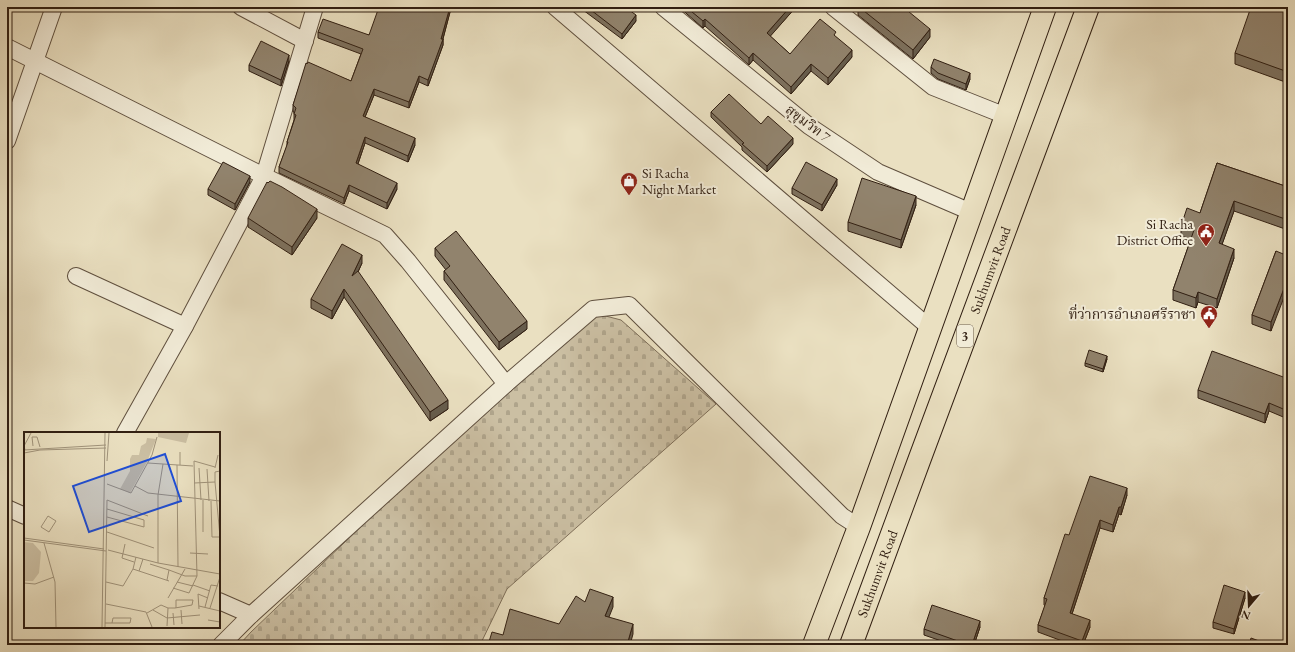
<svg xmlns="http://www.w3.org/2000/svg" width="1295" height="652" viewBox="0 0 1295 652" font-family="'EB Garamond','Noto Serif Thai',serif">
	<defs>
		<pattern id="cemetery-stones" width="16" height="16" patternUnits="userSpaceOnUse"><rect width="16" height="16" fill="#cbbfa3"/><path d="M2 7V4a2 2 0 0 1 4 0v3zM10 15v-3a2 2 0 0 1 4 0v3z" fill="#afa48b"/></pattern>
	</defs>
	<rect width="100%" height="100%" fill="#eae0c1"/>
	<filter id="stains"><feTurbulence type="fractalNoise" baseFrequency=".005" numOctaves="4"/><feColorMatrix values="0 0 0 0 .2 0 0 0 0 .09 0 0 0 0 .02 0 0 0 .5 -.17"/></filter>
	<radialGradient id="worn" r=".72"><stop offset=".6" stop-color="#630" stop-opacity="0"/><stop offset="1" stop-color="#630" stop-opacity=".3"/></radialGradient>
	<path fill="url(#cemetery-stones)" stroke="#7e6f5a" d="M598 314 621 320 716 404 507 589 480 645H239L251 632 462 430Z"/>
	<g fill="none" stroke-linecap="round" stroke-linejoin="round">
		<defs>
			<g id="minor">
				<path d="M241 7 305 41"/>
				<path d="M555 7 930 328"/>
				<path d="M663 7 809 126 878 172 971 212"/>
				<path d="M833 7 933 87 1006 116"/>
				<path d="M7 47 264 176 385 235 408 261 506 384"/>
				<path d="M7 141 54 7"/>
				<path d="M76 276 185 326"/>
				<path d="M125 433 185 326 264 176 315 7"/>
				<path d="M7 508 25 516"/>
				<path d="M219 601 251 615"/>
				<path d="M221 645 251 615 506 384 593 309 629 305 842 516 859 527"/>
			</g>
			<g id="trunk">
				<path d="M814 645 859 527 1045 7"/>
				<path id="s1" d="M851 645C929 432 1009 220 1088 7"/>
			</g>
		</defs>
		<use href="#minor" stroke="#5f4f3e" stroke-width="18"/>
		<use href="#trunk" stroke="#311f12" stroke-width="24"/>
		<use href="#minor" stroke="#f1ebd7" stroke-width="16"/>
		<use href="#trunk" stroke="#eae0c1" stroke-width="22"/>
	</g>
	<g fill="#7d715e" stroke="#311f12">
		<path d="M579 7H625L636 21 622 39Z"/>
		<path d="M679 7H796L770 36 790 54 836 37 852 57 828 85 811 71 791 94 753 60 749 65 705 26 703 28Z"/>
		<path d="M858 7H903L930 37 913 59 858 15Z"/>
		<path d="M1288 7V83L1235 64V53Z"/>
		<path d="M450 12 443 39V45L428 86 419 82 409 108 374 95 365 117 415 145 408 162 365 143 358 164 397 189 387 209 349 191 344 204 279 173V167L287 146V142L294 120V112H293V105L307 64 351 81 361 54 318 38V32L369 35Z"/>
		<path d="M289 61 281 86 249 71V65Z"/>
		<path d="M931 67 970 79 966 90 938 79 931 73Z"/>
		<path d="M711 112 761 124 793 144 767 172 742 150V147L711 117Z"/>
		<path d="M1217 163 1288 187V230L1234 211 1222 244 1234 258 1217 308 1198 302 1196 308 1173 300V290L1191 239 1181 236V226L1200 213Z"/>
		<path d="M250 182 235 210 208 195V189Z"/>
		<path d="M837 185 822 211 792 194V188Z"/>
		<path d="M916 205 901 248 848 231V222Z"/>
		<path d="M248 218H317L292 255 248 227Z"/>
		<path d="M435 248 527 329 499 350 444 280V271L446 270 435 256Z"/>
		<path d="M1276 251 1271 331 1252 324V315Z"/>
		<path d="M362 263 358 272 448 409 430 421 344 297 332 319 311 308V299Z"/>
		<path d="M1107 359 1103 372 1085 366V363Z"/>
		<path d="M1288 376V419L1269 411 1265 423 1198 398V390L1286 378Z"/>
		<path d="M1127 495 1121 515 1119 514 1113 532 1100 528 1072 614 1090 627 1083 645H1073L1038 632V625L1045 606 1044 605V598L1069 535Z"/>
		<path d="M1245 598 1234 634 1213 628V622Z"/>
		<path d="M980 627 974 645H953L924 635V629Z"/>
	</g>
	<g fill="#665c4c" stroke="#311f12">
		<path d="M450 7V12L442 42 443 39V45L428 86V80L441 39Z"/>
		<path d="M790 7H796L767 40V33Z"/>
		<path d="M636 15V21L622 39V34Z"/>
		<path d="M705 19V26L703 28V21Z"/>
		<path d="M930 29V37L913 59V50Z"/>
		<path d="M852 50V57L828 85V78Z"/>
		<path d="M753 53V60L749 65V58Z"/>
		<path d="M289 55V61L281 86V80Z"/>
		<path d="M811 64V71L791 94V87Z"/>
		<path d="M970 73V79L966 90V84Z"/>
		<path d="M419 76V82L409 108V102Z"/>
		<path d="M374 89V95L363 122V116Z"/>
		<path d="M365 137V143L356 169V163Z"/>
		<path d="M415 138V145L408 162V156Z"/>
		<path d="M793 138V144L767 172V166Z"/>
		<path d="M250 176V182L235 210V204Z"/>
		<path d="M837 179V185L822 211V205Z"/>
		<path d="M397 183V189L387 209V203Z"/>
		<path d="M349 185V191L344 204V198Z"/>
		<path d="M916 196V205L901 248V240Z"/>
		<path d="M1234 201V211L1219 253V243Z"/>
		<path d="M317 209V218L292 255V247Z"/>
		<path d="M1234 249V258L1217 308V299Z"/>
		<path d="M362 255V263L352 285V276Z"/>
		<path d="M1288 278V287L1271 331V322Z"/>
		<path d="M344 289V297L332 319V311Z"/>
		<path d="M1198 292V302L1196 308V298Z"/>
		<path d="M527 321V329L499 350V342Z"/>
		<path d="M1107 356V359L1103 372V369Z"/>
		<path d="M448 400V409L430 421V412Z"/>
		<path d="M1269 403V411L1265 423V414Z"/>
		<path d="M1127 488V495L1121 515V507Z"/>
		<path d="M1119 507V514L1113 532V525Z"/>
		<path d="M1100 520V528L1070 620V613Z"/>
		<path d="M1245 592V598L1234 634V629Z"/>
		<path d="M613 597V607L605 627V616Z"/>
		<path d="M1090 620V627L1083 645H1082V641Z"/>
		<path d="M980 621V627L974 645H972Z"/>
		<path d="M633 624V634L630 645H627Z"/>
	</g>
	<g fill="#91836d" stroke="#311f12">
		<path d="M379 7H450L441 39H443L428 80 419 76 409 102 374 89 363 116 415 138 408 156 365 137 356 163 397 183 387 203 349 185 344 198 279 167 288 142H287L296 115 294 114 296 108 293 105 306 63 307 64 308 62 351 81 363 49 318 32 323 19 369 35Z"/>
		<path d="M587 7H625L636 15 622 34Z"/>
		<path d="M686 7H790L767 33 790 54 820 19 836 32 834 35 852 50 828 78 811 64 791 87 753 53 749 58 705 19 703 21Z"/>
		<path d="M859 7H903L930 29 913 50Z"/>
		<path d="M1251 7H1288V72L1235 53Z"/>
		<path d="M261 41 289 55 281 80 249 65Z"/>
		<path d="M934 59 970 73 966 84 938 73 931 67Z"/>
		<path d="M729 94 761 124 768 116 793 138 767 166 742 144 744 143 711 112Z"/>
		<path d="M223 162 250 176 235 204 208 189Z"/>
		<path d="M806 162 837 179 822 205 792 188Z"/>
		<path d="M1217 163 1288 187V220L1234 201 1219 243 1234 249 1217 299 1198 292 1196 298 1173 290 1194 230 1181 226 1187 208 1200 213Z"/>
		<path d="M862 178 916 196 901 240 848 222Z"/>
		<path d="M270 181 282 187 317 209 292 247 248 218 267 182 268 183Z"/>
		<path d="M456 231 527 321 499 342 444 271 450 266 435 248Z"/>
		<path d="M342 244 362 255 352 276 358 271 448 400 430 412 344 289 332 311 311 299Z"/>
		<path d="M1276 251 1288 256V278L1271 322 1252 315Z"/>
		<path d="M1089 350 1107 356 1103 369 1085 363Z"/>
		<path d="M1212 351 1286 378 1287 376H1288V411L1269 403 1265 414 1198 390Z"/>
		<path d="M1090 476 1127 488 1121 507H1119L1113 525 1100 520 1070 613 1090 620 1082 641 1038 625 1047 599 1044 598 1065 534 1069 535Z"/>
		<path d="M1224 585 1245 592 1234 629 1213 622Z"/>
		<path d="M590 589 613 597 605 616 633 624 627 645H488L492 632 503 635 510 609 559 624 576 596 585 602Z"/>
		<path d="M932 605 980 621 972 645H969L924 629Z"/>
		<path d="M1251 638 1270 645H1249Z"/>
	</g>
	<defs>
		<symbol id="shop-pin" viewBox="-11 -11 22 30"><path d="M0 17L-7.5 6A9.5 9.5 0 1 1 7.5 6Z" fill="#8f2418" stroke="#f1ebd7"/><path d="M-5-2.5h2.3a2.7 3.5 0 0 1 5.4 0H5L5.5 6h-11ZM-1.5-2.5h3a1.5 2.3 0 0 0-3 0Z" fill="#fff"/></symbol>
		<symbol id="civic-pin" viewBox="-11 -11 22 30"><path d="M0 17L-7.5 6A9.5 9.5 0 1 1 7.5 6Z" fill="#8f2418" stroke="#f1ebd7"/><path d="M-.6-6.5H3V-4.5H.6V-3L4-1V1h2V6H-6V1h2V-1L-.6-3ZM-1.2 2.5V6h2.4V2.5Z" fill="#fff"/></symbol>
	</defs>
	<g fill-rule="evenodd">
		<use href="#shop-pin" x="619" y="171" width="20" height="27"/>
		<use href="#civic-pin" x="1196" y="222" width="20" height="27"/>
		<use href="#civic-pin" x="1199" y="304" width="20" height="27"/>
	</g>
	<g text-anchor="middle" stroke-width="4" stroke-linejoin="round" paint-order="stroke">
		<rect fill="#f1ebd7" stroke="#6b5c4d" stroke-width="1" x="957" y="325" width="16" height="22" rx="3"/>
		<g font-size="13" font-weight="bold" fill="#311f12">
			<text x="965" y="341">3</text>
		</g>
		<g font-size="14" fill="#311f12" stroke="#f1ebd7">
			<text transform="translate(808 123) rotate(37)" y="5">สุขุมวิท 7</text>
			<text dy="5" stroke="none"><textPath href="#s1" startOffset="400">Sukhumvit Road</textPath></text>
			<text dy="5" stroke="none"><textPath href="#s1" startOffset="76">Sukhumvit Road</textPath></text>
		</g>
		<g font-size="14" fill="#311f12" stroke="#f1ebd7" text-anchor="end">
			<text x="642" y="178" text-anchor="start">Si Racha<tspan x="642" dy="16">Night Market</tspan></text>
			<text x="1193" y="229">Si Racha<tspan x="1193" dy="16">District Office</tspan></text>
			<text x="1196" y="319">ที่ว่าการอำเภอศรีราชา</text>
		</g>
	</g>
	<g transform="translate(24 432)">
		<rect width="196" height="196" fill="#eae0c1"/>
		<path d="M0 110 9 111 17 120 15 141 9 149H0Z" fill="#cbbfa3"/>
		<path d="M134 1H165L162 11 134 5ZM123 6 132 7 123 30 106 61 96 57 106 39V27L108 23H115L117 14 122 11Z" fill="#cbbfa3"/>
		<path fill="none" stroke="#a0937b" stroke-width="1" d="M9 14 8 5H13L16 15M0 18 82 13M1 18 0 14 7 1M0 21 16 18 82 16M83 29 85 1M124 31 169 34M153 33 154 135M156 33V20M175 36 177 68M191 36 194 23M183 37 185 69M196 39 191 40V50L196 105M170 51 191 50M83 52 107 61 128 23 133 5M111 54 124 61 196 69M83 68 124 84M179 68V100M187 69 188 105H196M24 84 32 89 25 100 17 95ZM83 85 120 95V88L83 77M83 100 130 116M0 106 80 117M0 108 82 119M20 111 31 150 32 195M101 112 98 126 110 130M84 118 134 131 196 142M166 121 184 122M112 125 109 137 145 149M134 131V63L139 32M126 132 145 138 143 148M145 138 161 144H173M115 139 119 127M82 150 99 154 109 137M153 150 169 154M0 151 11 152 30 145M169 153 186 159M149 156 165 161 173 144 170 29 191 35M144 166 161 137M82 172 122 180 128 195M175 174 196 179M181 175 187 153 194 154M144 176H151L168 173 169 168H152V176M186 176 196 145M175 177 174 162 184 166M129 178 143 186 176 183M157 178 158 192M123 181 137 173 144 176 143 194M149 181 150 193M184 188 196 190M81 191H106L107 186H89L88 191M78 195 81 1M81 195 83 68"/>
		<path fill="#1d4ed8" fill-opacity="0.15" stroke="#1d4ed8" stroke-width="2" d="M141 22 157 69 65 100 49 54Z"/>
		<rect width="196" height="196" fill="none" stroke="#311f12" stroke-width="2"/>
	</g>
	<rect width="1295" height="652" fill="none" stroke="#eae0c1" stroke-width="24"/>
	<rect x="8" y="8" width="1279" height="636" fill="none" stroke="#311f12" stroke-width="2"/>
	<rect x="12" y="12" width="1271" height="628" fill="none" stroke="#311f12"/>
	<g transform="translate(1249 606) rotate(199)" stroke="#f1ebd7" stroke-width="3" paint-order="stroke">
	<path d="M0-3L7 15L0 10L-7 15Z" fill="#311f12"/>
	<text y="-6" font-size="11" font-weight="bold" text-anchor="middle" fill="#311f12">N</text>
	</g>
	<rect width="100%" height="100%" filter="url(#stains)"/>
	<rect width="100%" height="100%" fill="url(#worn)"/>
</svg>
